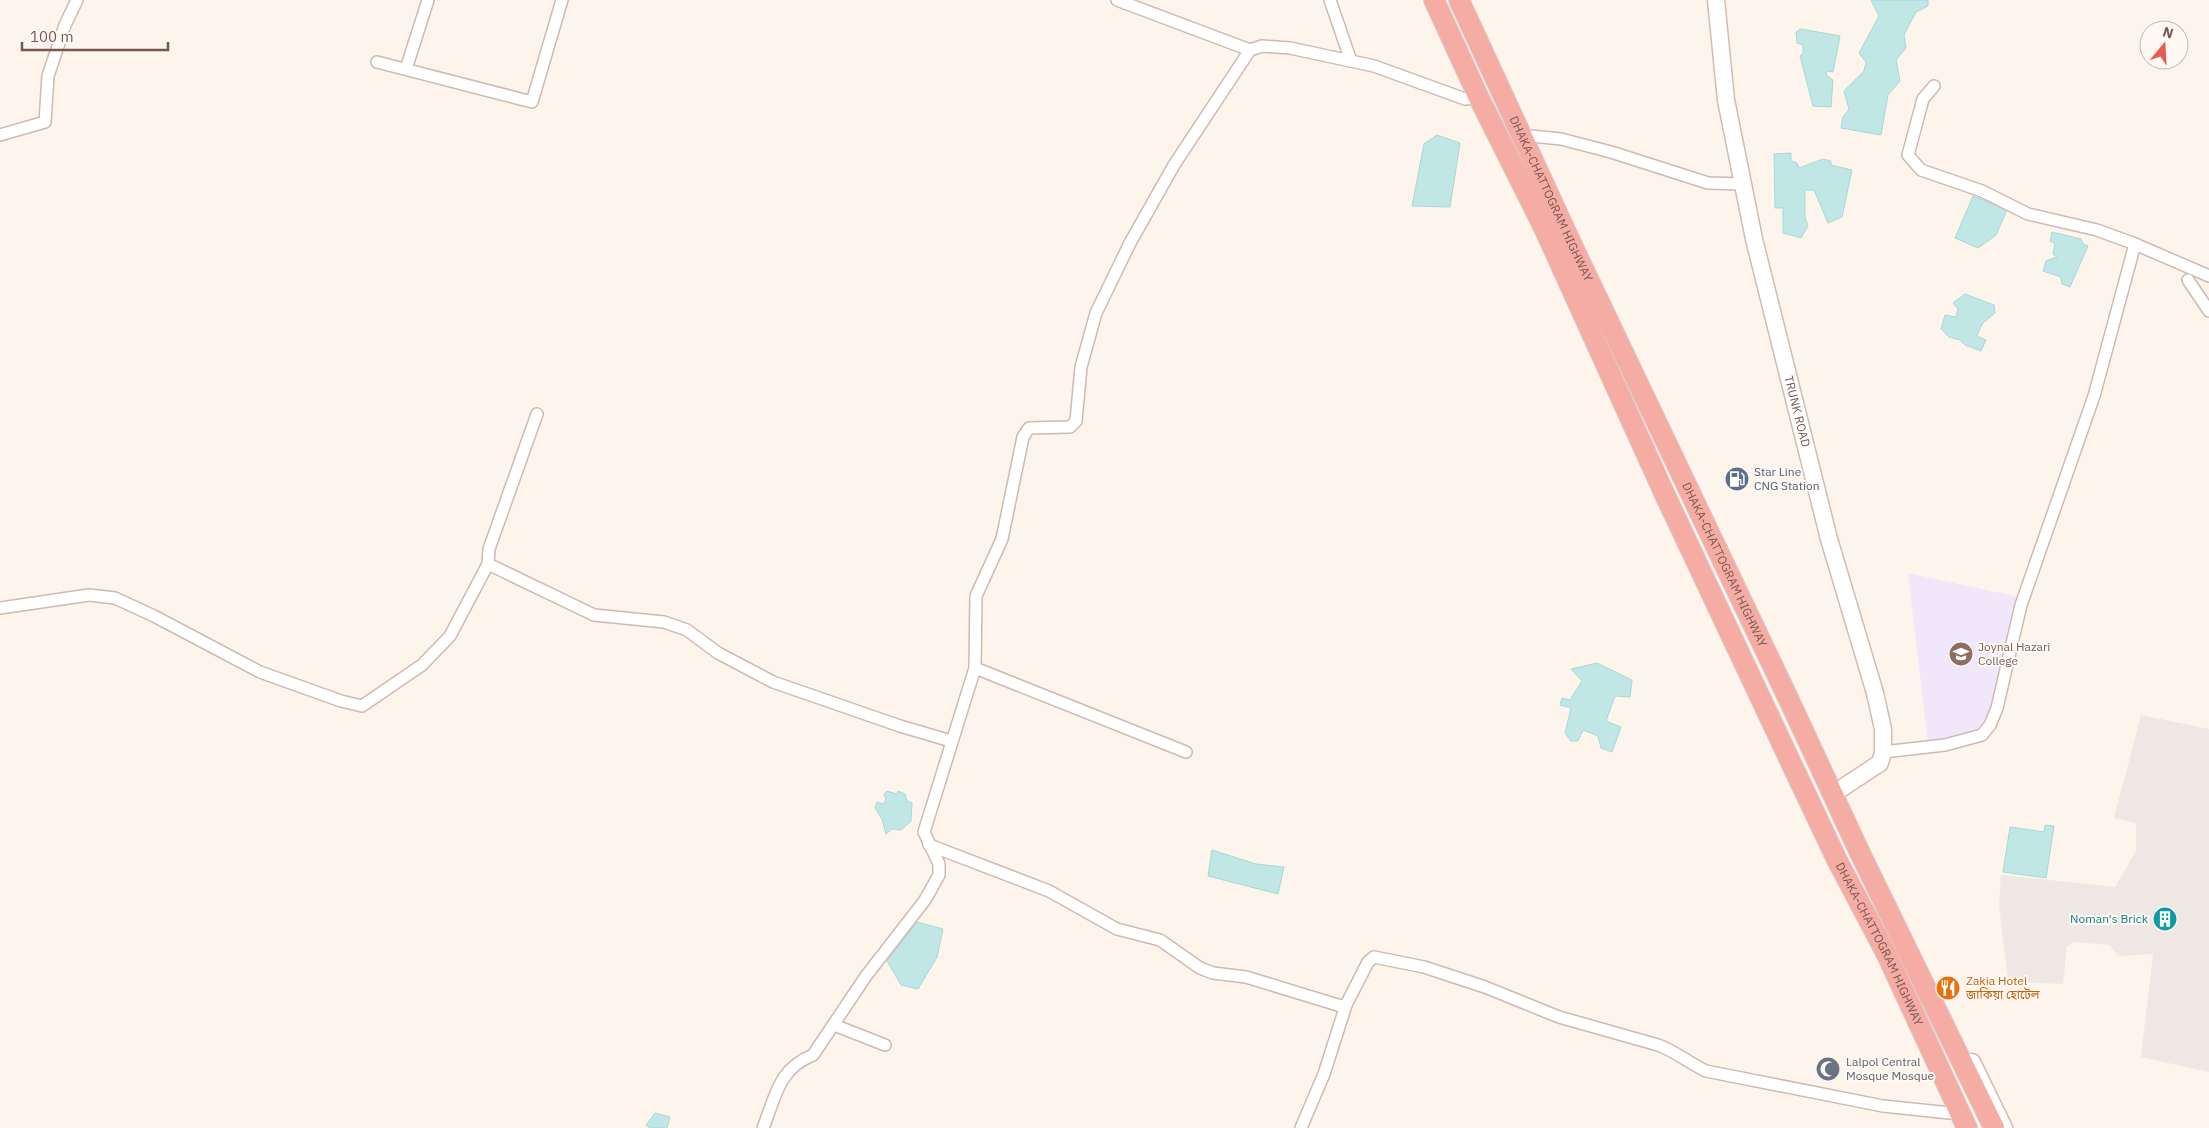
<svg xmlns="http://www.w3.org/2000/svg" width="2209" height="1128" viewBox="0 0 2209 1128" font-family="'IBM Plex Sans','Noto Sans Bengali',sans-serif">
	<rect width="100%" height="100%" fill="#fdf4ec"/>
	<path fill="#efe7e4" d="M2141 715 2209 729V1072L2141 1057 2153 954 2118 956 2109 945 2074 942 2067 946 2063 984 2008 982 1999 905 2001 875 2115 887 2136 851V823L2114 818Z"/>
	<path fill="#f0e8fa" d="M1908 573 2018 597 1992 712 1980 731 1928 744Z"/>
	<g fill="#c0e7e6" stroke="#a6d9d8">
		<path d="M1871 0H1928V6L1916 12 1904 35 1906 48 1896 60 1900 81 1888 95 1881 135 1841 128 1843 117 1849 109 1844 91 1864 71 1866 62 1859 53 1879 16Z"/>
		<path d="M1801 29 1840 36 1833 72 1827 71 1826 75 1833 80 1831 107 1813 106 1800 56 1803 53V45L1797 43 1796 32Z"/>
		<path d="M1437 135 1460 143 1450 207 1412 206 1424 144Z"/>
		<path d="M1791 153V161L1797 163 1799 168 1823 159 1831 161V165L1852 170 1842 217 1828 223 1814 190H1805V217L1808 226 1801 238 1783 233V208H1775L1774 154Z"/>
		<path d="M1973 196 2007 210 1996 235 1978 248 1955 238Z"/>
		<path d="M2052 232 2081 239 2083 244 2088 246 2070 287 2062 284 2061 277 2043 271 2046 261 2057 257 2053 254 2055 243 2050 241Z"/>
		<path d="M1965 294 1994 305 1995 313 1982 324 1977 336 1986 340 1981 351 1965 345 1960 340 1949 337 1941 329 1945 315 1956 317 1958 309 1953 303Z"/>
		<path d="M1597 663 1632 680 1630 697 1615 696 1606 721 1621 727 1612 752 1601 748 1598 736 1583 730 1578 741H1571L1565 733 1571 708 1560 705 1562 698 1570 700 1582 681 1571 669Z"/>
		<path d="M887 791 897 794 898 791 905 794 907 801 912 803 911 821 901 830 892 829 886 834 882 819 875 808 877 802 883 804 886 800 884 794Z"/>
		<path d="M2045 825 2054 826 2046 878 2003 872 2010 827 2044 832Z"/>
		<path d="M1212 850 1256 864 1284 867 1278 894 1208 876Z"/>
		<path d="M917 922 943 929 937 957 918 989 901 985 887 961Z"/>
		<path d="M655 1113 670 1117 667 1128H650L646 1125Z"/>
	</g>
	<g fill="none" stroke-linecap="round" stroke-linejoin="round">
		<defs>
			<g id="street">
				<path d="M1117 0 1250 50"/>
				<path d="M1330 0 1351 61"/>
				<path d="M377 62 532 102 562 0"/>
				<path d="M406 69 428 0"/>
				<path d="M1934 86 1923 99 1908 155 1921 170 1982 191 2028 214 2097 230 2135 244 2209 276"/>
				<path d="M0 135 45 122 48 76 65 25 77 0"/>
				<path d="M1521 135 1561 139 1611 152 1708 183 1743 184"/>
				<path d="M2188 280 2209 311"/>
				<path d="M488 564 594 615 664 622 687 630 718 653 773 682 900 726 951 741"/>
				<path d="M0 608 89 595 115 598 154 616 260 672 341 701 362 706 422 665 450 636 488 564 489 549 537 414"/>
				<path d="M975 668 1186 752"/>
				<path d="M1883 752 1945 745 1982 735 1990 725 1997 708 2021 605 2094 396 2135 244"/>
				<path d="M929 845 1049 891 1117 929 1160 940 1200 968 1213 973 1246 977 1341 1006 1346 1005 1368 962 1374 957 1424 967 1485 987 1559 1017 1658 1045C1675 1051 1689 1063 1706 1071L1883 1106 1950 1113"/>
				<path d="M834 1025 885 1045"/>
				<path d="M763 1128C776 1096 778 1069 813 1055L866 976 925 900 939 875V864L924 832 975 668 976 596 1002 539 1023 437 1029 428 1070 427 1076 421 1081 367 1096 313 1130 243 1174 165 1250 50 1262 46 1290 48 1374 66 1465 99 1479 98"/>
				<path d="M1301 1128 1324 1074 1346 1005"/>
			</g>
			<g id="secondary">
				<path id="s1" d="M1716 0 1726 100 1754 239 1829 539 1875 693 1883 729V752L1880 763 1833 794"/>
				<path d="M1972 1062 2004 1128"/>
			</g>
			<g id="highway">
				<path id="s2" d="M1434 0 1479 98 1544 228 1665 495 1793 767 1837 860 1887 955 1967 1128"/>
				<path id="s3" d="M1459 0 1573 247 1789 700 1859 851 1994 1128"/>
			</g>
		</defs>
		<use href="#street" stroke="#d0b9b0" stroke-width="14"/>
		<use href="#secondary" stroke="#d5bbb1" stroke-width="19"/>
		<use href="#highway" stroke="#d9d0cd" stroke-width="22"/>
		<use href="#street" stroke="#fff" stroke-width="11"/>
		<use href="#secondary" stroke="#fff" stroke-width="16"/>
		<use href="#highway" stroke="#f5aca5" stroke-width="20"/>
	</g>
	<defs>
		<symbol id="fuel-disc" viewBox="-11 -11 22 22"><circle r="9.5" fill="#5c6f8a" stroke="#fff8f3"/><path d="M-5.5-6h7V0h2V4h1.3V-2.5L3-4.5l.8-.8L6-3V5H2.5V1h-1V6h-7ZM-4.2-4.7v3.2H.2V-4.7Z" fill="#fff"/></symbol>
		<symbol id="university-disc" viewBox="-11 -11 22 22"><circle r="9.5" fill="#8d6e63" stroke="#fff8f3"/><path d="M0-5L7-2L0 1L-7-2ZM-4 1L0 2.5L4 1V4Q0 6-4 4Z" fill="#fff"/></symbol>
		<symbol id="building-disc" viewBox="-11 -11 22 22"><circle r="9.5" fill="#0f9aa8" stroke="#fff8f3"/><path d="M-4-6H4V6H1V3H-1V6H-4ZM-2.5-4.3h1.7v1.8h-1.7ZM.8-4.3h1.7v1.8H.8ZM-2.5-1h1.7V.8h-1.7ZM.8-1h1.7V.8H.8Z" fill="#fff"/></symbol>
		<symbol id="restaurant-disc" viewBox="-11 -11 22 22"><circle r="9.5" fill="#e8710a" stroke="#fff8f3"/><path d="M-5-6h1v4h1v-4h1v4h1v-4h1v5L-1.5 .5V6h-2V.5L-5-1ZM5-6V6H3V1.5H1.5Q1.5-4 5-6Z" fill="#fff"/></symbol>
		<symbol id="mosque-disc" viewBox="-11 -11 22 22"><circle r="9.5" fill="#6b7280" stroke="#fff8f3"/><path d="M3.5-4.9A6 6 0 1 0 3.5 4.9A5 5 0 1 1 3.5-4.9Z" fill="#fff"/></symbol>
	</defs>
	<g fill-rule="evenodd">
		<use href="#fuel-disc" x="1723" y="465" width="28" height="28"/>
		<use href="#university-disc" x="1947" y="640" width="28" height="28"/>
		<use href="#building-disc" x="2151" y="905" width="28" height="28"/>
		<use href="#restaurant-disc" x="1934" y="974" width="28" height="28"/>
		<use href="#mosque-disc" x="1814" y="1055" width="28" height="28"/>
	</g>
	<g text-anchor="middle" stroke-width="4" stroke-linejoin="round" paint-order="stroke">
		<g font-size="12" fill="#79564e" stroke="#fff8f3">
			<text dy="4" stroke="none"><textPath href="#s3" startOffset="219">DHAKA-CHATTOGRAM HIGHWAY</textPath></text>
			<text dy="4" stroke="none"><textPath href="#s1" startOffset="420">TRUNK ROAD</textPath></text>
			<text dy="4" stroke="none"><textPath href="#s3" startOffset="624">DHAKA-CHATTOGRAM HIGHWAY</textPath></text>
			<text dy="4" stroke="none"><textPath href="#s2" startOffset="1044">DHAKA-CHATTOGRAM HIGHWAY</textPath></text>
		</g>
		<g font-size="12" fill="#4e5e75" stroke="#fff8f3" text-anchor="start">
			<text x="1754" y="476">Star Line<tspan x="1754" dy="14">CNG Station</tspan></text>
		</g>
		<g font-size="12" fill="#785e54" stroke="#fff8f3" text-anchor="start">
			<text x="1978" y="651">Joynal Hazari<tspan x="1978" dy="14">College</tspan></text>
		</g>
		<g font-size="12" fill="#0d838f" stroke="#fff8f3" text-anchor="end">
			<text x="2148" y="923">Noman's Brick</text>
		</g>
		<g font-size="12" fill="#c56008" stroke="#fff8f3" text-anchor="start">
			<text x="1966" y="985">Zakia Hotel<tspan x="1966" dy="14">জাকিয়া হোটেল</tspan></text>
		</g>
		<g font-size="12" fill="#5b616d" stroke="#fff8f3" text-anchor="start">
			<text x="1846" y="1066">Lalpol Central<tspan x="1846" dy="14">Mosque Mosque</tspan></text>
		</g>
	</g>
	<g transform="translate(2164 45) rotate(18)"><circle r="24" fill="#fff8f3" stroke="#c9b7b1"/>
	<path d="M0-4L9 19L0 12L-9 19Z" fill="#e45d54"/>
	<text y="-8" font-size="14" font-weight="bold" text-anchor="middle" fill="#79564e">N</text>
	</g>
	<path d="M22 42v8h146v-8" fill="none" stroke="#79564e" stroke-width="2.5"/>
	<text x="30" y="42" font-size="15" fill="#79564e" stroke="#fff8f3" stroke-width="4" paint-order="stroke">100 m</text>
</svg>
